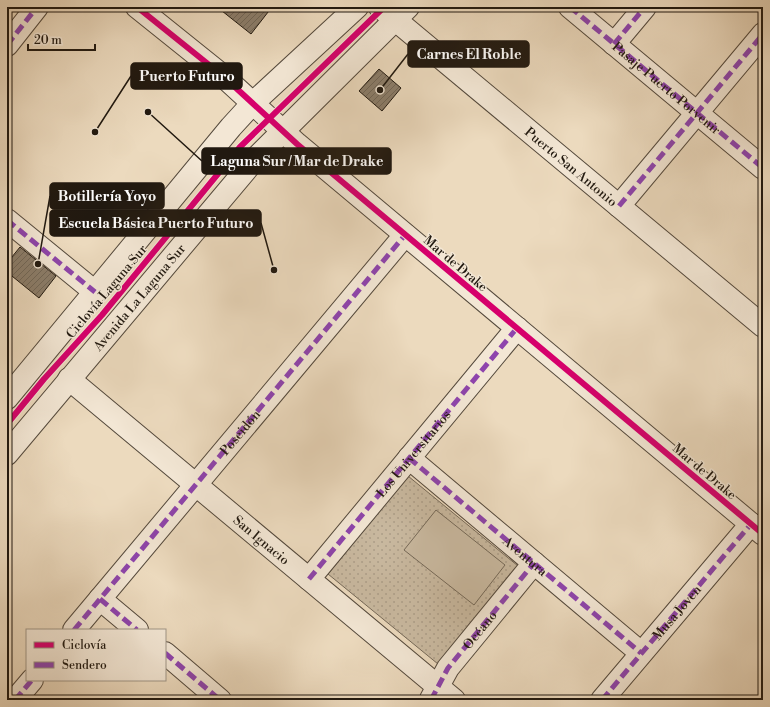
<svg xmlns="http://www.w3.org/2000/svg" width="770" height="707" viewBox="0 0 770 707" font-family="'Libre Bodoni',serif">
	<defs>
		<pattern id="green-dots" width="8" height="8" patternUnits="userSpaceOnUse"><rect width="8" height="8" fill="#c9b9a0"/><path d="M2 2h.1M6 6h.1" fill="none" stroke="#ac9e89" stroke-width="1.8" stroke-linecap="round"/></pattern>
		<pattern id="building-hatch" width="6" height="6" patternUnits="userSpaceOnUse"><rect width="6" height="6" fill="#8b7d6a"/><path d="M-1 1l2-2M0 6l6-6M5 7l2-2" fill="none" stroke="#716656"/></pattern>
	</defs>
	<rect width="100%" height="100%" fill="#ecdabe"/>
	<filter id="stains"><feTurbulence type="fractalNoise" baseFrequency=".005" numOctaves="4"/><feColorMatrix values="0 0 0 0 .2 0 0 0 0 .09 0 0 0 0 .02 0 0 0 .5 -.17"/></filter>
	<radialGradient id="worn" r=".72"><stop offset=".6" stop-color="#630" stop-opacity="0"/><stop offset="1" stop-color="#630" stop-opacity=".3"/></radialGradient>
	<path fill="url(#green-dots)" stroke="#756958" d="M408 476 518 566 438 664 328 574Z"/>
	<path fill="#c9b9a0" stroke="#756958" d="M436 510 505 565 474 605 404 550Z"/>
	<g fill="url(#building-hatch)" stroke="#211910">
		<path d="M217 7H272L251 34Z"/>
		<path d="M379 69 401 88 382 111 359 91Z"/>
		<path d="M20 247 56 276 39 298 7 272V263Z"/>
	</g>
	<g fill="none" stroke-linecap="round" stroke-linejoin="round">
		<defs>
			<g id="minor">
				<path d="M137 7 223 76 297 144 763 534"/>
				<path id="s1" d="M380 7 763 326"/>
				<path d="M570 7 763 168"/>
				<path d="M614 44 645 7"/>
				<path d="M7 45 37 7"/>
				<path d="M619 206 763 34"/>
				<path d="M7 220 95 292"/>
				<path id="s2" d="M69 379 454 700"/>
				<path d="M7 398 231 127 252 104 357 7"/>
				<path id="s3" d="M7 454 255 159 408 7"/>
				<path d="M409 458 641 653"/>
				<path d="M309 579 517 328"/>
				<path d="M100 599 137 630"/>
				<path id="s4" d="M74 630 405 235"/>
				<path d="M165 653 220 700"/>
				<path id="s5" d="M431 699 448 668 534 563"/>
				<path d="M15 700 32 680"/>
				<path id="s6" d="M602 700 751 524"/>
			</g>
		</defs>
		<use href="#minor" stroke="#54493c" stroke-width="24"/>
		<use href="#minor" stroke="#f3e7d5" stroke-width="22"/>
		<g stroke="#8e44ad" stroke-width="5" stroke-dasharray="10 5" stroke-linecap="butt">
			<path id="s7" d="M570 7 763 168"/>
			<path d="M614 44 645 7"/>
			<path d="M7 45 37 7"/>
			<path d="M619 206 763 34"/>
			<path d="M7 220 95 292"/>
			<path id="s8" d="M409 458 641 653"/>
			<path id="s9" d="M309 579 517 328"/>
			<path d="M100 599 137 630"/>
			<path d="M74 630 405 235"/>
			<path d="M165 653 220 700"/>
			<path d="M15 700 32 680"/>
			<path d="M431 700 448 668 534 563"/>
			<path d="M602 700 751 524"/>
		</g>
		<defs>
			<g id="cycleway">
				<path d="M137 7 223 76 297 144 763 534"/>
				<path d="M7 424 44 379 102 315 240 147 384 7"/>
			</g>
		</defs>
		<use href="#cycleway" stroke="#f3e7d5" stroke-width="8"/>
		<use href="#cycleway" stroke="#d6006c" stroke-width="6"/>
	</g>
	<g text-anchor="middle" stroke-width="3" stroke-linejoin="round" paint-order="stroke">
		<g font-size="13" fill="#211910" stroke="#f3e7d5">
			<text dy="5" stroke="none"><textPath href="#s7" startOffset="126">Pasaje Puerto Porvenir</textPath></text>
			<text dy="5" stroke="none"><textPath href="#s1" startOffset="249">Puerto San Antonio</textPath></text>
			<text transform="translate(456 263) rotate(40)" y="5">Mar de Drake</text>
			<text transform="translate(106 291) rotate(-50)" y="5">Ciclovía Laguna Sur</text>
			<text dy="5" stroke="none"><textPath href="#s3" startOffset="205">Avenida La Laguna Sur</textPath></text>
			<text dy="5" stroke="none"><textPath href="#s4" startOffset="258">Poseidón</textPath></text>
			<text dy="5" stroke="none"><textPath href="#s9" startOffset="163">Los Universitarios</textPath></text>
			<text transform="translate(705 471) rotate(40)" y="5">Mar de Drake</text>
			<text dy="5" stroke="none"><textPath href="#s2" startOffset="251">San Ignacio</textPath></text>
			<text dy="5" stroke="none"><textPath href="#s8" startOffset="152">Aventura</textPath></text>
			<text dy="5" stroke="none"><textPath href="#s6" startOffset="115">Musa Joven</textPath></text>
			<text dy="5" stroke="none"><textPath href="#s5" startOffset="85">Océano</textPath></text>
		</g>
	</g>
	<path fill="none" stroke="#211910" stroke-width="1.5" d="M380 90L408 54M95 132L131 76M148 112L202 161M38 264L50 196M274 270L261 223"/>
	<g fill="#211910" stroke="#f3e7d5" stroke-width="1.5">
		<circle cx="380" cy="90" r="4"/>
		<circle cx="95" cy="132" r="4"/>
		<circle cx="148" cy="112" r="4"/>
		<circle cx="38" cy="264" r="4"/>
		<circle cx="274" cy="270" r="4"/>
	</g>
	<g fill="#211910" stroke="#211910" stroke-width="1.5">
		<rect x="408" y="41" width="121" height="26" rx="4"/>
		<rect x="131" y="63" width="111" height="26" rx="4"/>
		<rect x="202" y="148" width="189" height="26" rx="4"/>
		<rect x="50" y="183" width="114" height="26" rx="4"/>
		<rect x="50" y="210" width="211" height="26" rx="4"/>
	</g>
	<g font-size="14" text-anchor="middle" font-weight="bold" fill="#fff">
		<text x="469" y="59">Carnes El Roble</text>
		<text x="187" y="81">Puerto Futuro</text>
		<text x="297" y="166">Laguna Sur / Mar de Drake</text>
		<text x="107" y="201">Botillería Yoyo</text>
		<text x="156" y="228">Escuela Básica Puerto Futuro</text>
	</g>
	<rect width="770" height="707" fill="none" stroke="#ecdabe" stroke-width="24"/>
	<rect x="8" y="8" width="754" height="691" fill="none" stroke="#211910" stroke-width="2"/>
	<rect x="12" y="12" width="746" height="683" fill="none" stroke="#211910"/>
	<rect x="26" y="629" width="140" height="52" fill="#f3e7d5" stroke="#9f9586"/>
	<rect x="34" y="642" width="20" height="6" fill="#d6006c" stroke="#9f9586"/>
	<text x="62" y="649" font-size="12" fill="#211910">Ciclovía</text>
	<rect x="34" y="662" width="20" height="6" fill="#8e44ad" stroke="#9f9586"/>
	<text x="62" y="669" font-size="12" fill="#211910">Sendero</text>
	<path d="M28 44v6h67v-6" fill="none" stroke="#211910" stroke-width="2"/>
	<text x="34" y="44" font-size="12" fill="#211910" stroke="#f3e7d5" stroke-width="3" paint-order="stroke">20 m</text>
	<rect width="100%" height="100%" filter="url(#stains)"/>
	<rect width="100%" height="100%" fill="url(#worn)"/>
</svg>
